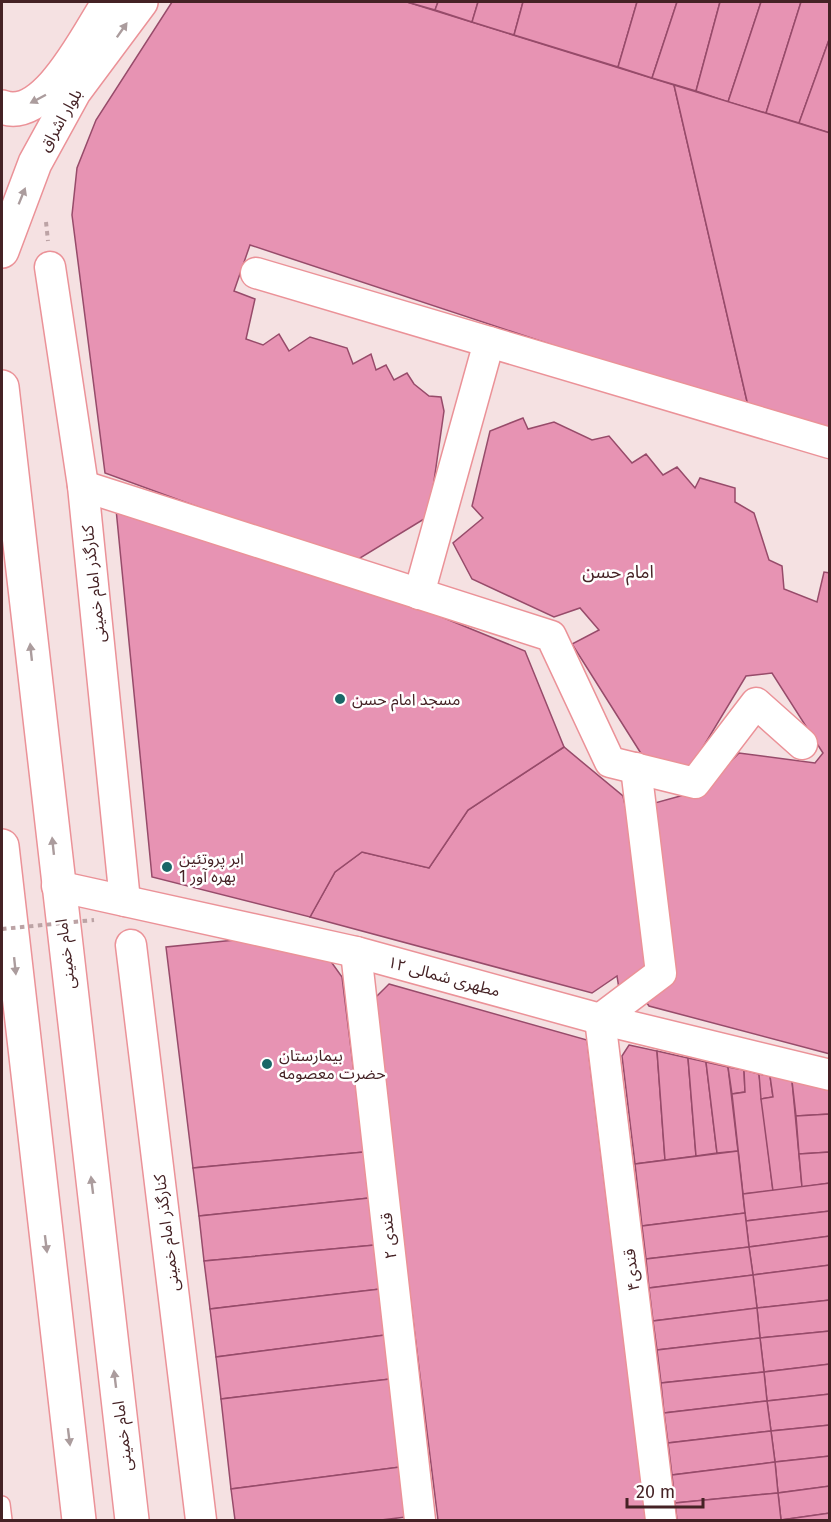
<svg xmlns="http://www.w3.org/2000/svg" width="831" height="1522" viewBox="0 0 831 1522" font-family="'Fira Sans','Noto Sans Arabic',sans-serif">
	<rect width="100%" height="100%" fill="#f5e1e2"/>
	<g fill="#e793b3" stroke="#974b6a" stroke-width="1.5">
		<path d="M172 2H407L674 85 749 410 250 245 234 291 255 299 246 339 263 345 279 334 289 351 310 337 347 348 353 364 371 354 376 370 386 365 394 380 407 373 414 384 429 396 441 397 444 411 429 516 352 563 105 473 72 215 77 168 96 120Z"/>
		<path d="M407 2H438L435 10Z"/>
		<path d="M438 2H478L472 22 435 10Z"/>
		<path d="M478 2H523L514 35 472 22Z"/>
		<path d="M523 2H637L618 67 514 35Z"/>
		<path d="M637 2H677L652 78 618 67Z"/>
		<path d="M677 2H720L696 91 652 78Z"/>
		<path d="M720 2H761L728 102 696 91Z"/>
		<path d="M761 2H801L766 113 728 102Z"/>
		<path d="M801 2H830V37L799 123 766 113Z"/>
		<path d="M830 37V133L799 123Z"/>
		<path d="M674 85 830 133V428L749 410Z"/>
		<path d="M523 418 528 429 554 422 592 440 609 436 632 463 646 454 663 475 677 467 695 488 700 478 735 488V502L754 513 769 560 782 566 784 589 817 602 824 572 830 573V1054L649 1006 642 996 619 989 617 976 592 993 310 917 335 872 362 852 429 868 468 810 564 747 623 796 635 849 651 804 702 790 739 753 815 763 823 753 772 673 746 676 691 767 642 755 572 644 599 630 580 608 554 617 472 579 453 543 483 518 472 506 490 431Z"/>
		<path d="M116 509 356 582 525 651 564 747 468 810 429 868 362 852 335 872 310 917 152 877Z"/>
		<path d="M245 939 327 956 342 977 364 1152 193 1168 166 947Z"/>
		<path d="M389 984 587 1040 646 1520H438L373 1000Z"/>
		<path d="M629 1045 657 1051 665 1160 635 1164 622 1056Z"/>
		<path d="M657 1051 688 1058 696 1156 665 1160Z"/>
		<path d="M688 1058 706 1062 717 1153 696 1156Z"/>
		<path d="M706 1062 728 1067 738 1151 717 1153Z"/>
		<path d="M728 1067 744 1070 745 1092 732 1094Z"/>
		<path d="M744 1070 759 1074 773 1191 743 1194 732 1094 745 1092Z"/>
		<path d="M759 1074 770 1076 773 1097 761 1099Z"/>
		<path d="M770 1076 792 1081 802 1187 773 1191 761 1099 773 1097Z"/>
		<path d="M792 1081 830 1089V1114L796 1116Z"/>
		<path d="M830 1114V1152L799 1154 796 1116Z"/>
		<path d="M738 1151 745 1213 642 1226 635 1164Z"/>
		<path d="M364 1152 369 1198 199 1216 193 1168Z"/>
		<path d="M830 1152V1183L802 1187 799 1154Z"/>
		<path d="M830 1183V1211L746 1221 743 1194Z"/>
		<path d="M369 1198 375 1245 204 1261 199 1216Z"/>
		<path d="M830 1211V1236L749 1247 746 1221Z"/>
		<path d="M745 1213 749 1247 646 1259 642 1226Z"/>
		<path d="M830 1236V1265L753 1275 749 1247Z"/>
		<path d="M375 1245 380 1289 210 1309 204 1261Z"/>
		<path d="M749 1247 753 1275 649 1288 646 1259Z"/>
		<path d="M830 1265V1300L757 1308 753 1275Z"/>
		<path d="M753 1275 757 1308 653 1321 649 1288Z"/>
		<path d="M380 1289 385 1335 216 1357 210 1309Z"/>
		<path d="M830 1300V1331L760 1338 757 1308Z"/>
		<path d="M757 1308 760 1338 657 1350 653 1321Z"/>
		<path d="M830 1331V1364L764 1372 760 1338Z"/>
		<path d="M385 1335 390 1379 221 1399 216 1357Z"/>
		<path d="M760 1338 764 1372 661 1383 657 1350Z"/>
		<path d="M830 1364V1394L767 1401 764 1372Z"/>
		<path d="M764 1372 767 1401 664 1413 661 1383Z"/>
		<path d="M390 1379 400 1467 231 1489 221 1399Z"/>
		<path d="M830 1394V1425L771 1431 767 1401Z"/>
		<path d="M767 1401 771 1431 668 1443 664 1413Z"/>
		<path d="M830 1425V1456L775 1462 771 1431Z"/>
		<path d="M771 1431 775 1462 672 1475 668 1443Z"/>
		<path d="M830 1456V1486L778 1493 775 1462Z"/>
		<path d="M775 1462 778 1493 675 1503 672 1475Z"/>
		<path d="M400 1467 406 1517 381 1520H235L231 1489Z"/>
		<path d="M830 1486V1513L781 1520 778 1493Z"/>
		<path d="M778 1493 781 1520H677L675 1503Z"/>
		<path d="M830 1513V1520H781Z"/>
	</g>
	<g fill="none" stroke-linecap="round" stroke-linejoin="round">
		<defs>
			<path id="service" d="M2 1504 4 1520"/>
			<g id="minor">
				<path d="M50 267 83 486 125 901"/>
				<path d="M256 273 830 443"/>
				<path d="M83 486 551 636 610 762 695 783 756 703 802 744"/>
				<path d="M419 594 489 342"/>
				<path d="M636 768 661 973 600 1019 661 1520"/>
				<path d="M57 886 356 952 600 1019 830 1075"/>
				<path d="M131 945 201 1520"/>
				<path d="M356 952 420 1520"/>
			</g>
			<g id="tertiary">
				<path d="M2 107C46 124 89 31 109 2"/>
				<path d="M2 251 35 163 74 92 141 2"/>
			</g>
			<g id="secondary">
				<path d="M2 387 132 1520"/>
				<path d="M2 846 79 1520"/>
			</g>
		</defs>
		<use href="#service" stroke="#eb9298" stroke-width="18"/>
		<use href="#minor" stroke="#eb9298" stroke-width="33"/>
		<use href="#tertiary" stroke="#eb9298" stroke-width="36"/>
		<use href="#secondary" stroke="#eb9298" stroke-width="36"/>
		<path stroke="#bca3a5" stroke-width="4" stroke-dasharray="4.5 4.5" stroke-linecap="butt" d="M46 222 48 241"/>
		<use href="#service" stroke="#fff" stroke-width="15"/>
		<use href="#minor" stroke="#fff" stroke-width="30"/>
		<use href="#tertiary" stroke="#fff" stroke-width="33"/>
		<use href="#secondary" stroke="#fff" stroke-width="33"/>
		<path stroke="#bca3a5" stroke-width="4" stroke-dasharray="4.5 4.5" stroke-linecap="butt" d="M2 929 94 920"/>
	</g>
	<defs><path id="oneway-solid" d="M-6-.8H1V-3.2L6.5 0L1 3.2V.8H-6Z" transform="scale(1.5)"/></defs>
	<g fill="#ab9c9d">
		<use href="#oneway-solid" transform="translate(122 30) rotate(-55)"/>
		<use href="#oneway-solid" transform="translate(38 99) rotate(152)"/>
		<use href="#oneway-solid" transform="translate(22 196) rotate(-68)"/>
		<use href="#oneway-solid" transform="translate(31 652) rotate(-96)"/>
		<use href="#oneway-solid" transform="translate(53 846) rotate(-96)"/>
		<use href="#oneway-solid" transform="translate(15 966) rotate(84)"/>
		<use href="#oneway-solid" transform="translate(92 1185) rotate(-97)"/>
		<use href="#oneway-solid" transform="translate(46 1244) rotate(83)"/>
		<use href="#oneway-solid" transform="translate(115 1379) rotate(-97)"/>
		<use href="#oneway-solid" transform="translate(69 1437) rotate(83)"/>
	</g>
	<g fill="#196767" stroke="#fff" stroke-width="2">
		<circle cx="340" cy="699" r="6"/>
		<circle cx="167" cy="867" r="6"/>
		<circle cx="267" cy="1064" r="6"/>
	</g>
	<g text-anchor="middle" stroke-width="5" stroke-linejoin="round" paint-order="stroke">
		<g font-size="16" fill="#452225" stroke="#fff">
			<text transform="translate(60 120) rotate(-60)" y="6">بلوار اشراق</text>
			<text transform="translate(93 584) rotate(-96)" y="6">کنارگذر امام خمینی</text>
			<text transform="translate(65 954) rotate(-97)" y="6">امام خمینی</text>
			<text transform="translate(444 976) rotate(15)" y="6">مطهری شمالی ۱۲</text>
			<text transform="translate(166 1233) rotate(-97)" y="6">کنارگذر امام خمینی</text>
			<text transform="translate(388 1236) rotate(-96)" y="6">قندی ۲</text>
			<text transform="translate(631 1270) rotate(-97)" y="6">قندی۴</text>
			<text transform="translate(122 1436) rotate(-97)" y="6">امام خمینی</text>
		</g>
		<g font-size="16" fill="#452225" stroke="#fff" text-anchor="start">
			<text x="352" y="705">مسجد امام حسن</text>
			<text x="179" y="864">ابر پروتئین<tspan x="179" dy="18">بهره آور 1</tspan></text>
			<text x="279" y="1061">بیمارستان<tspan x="279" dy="18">حضرت معصومه</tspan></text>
		</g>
		<g font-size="18" fill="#452225" stroke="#fff">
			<text x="618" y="578">امام حسن</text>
		</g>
	</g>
	<rect width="831" height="1522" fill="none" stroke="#452225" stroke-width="6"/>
	<path d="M627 1498v9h76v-9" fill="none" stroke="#452225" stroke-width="3"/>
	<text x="636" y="1498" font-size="18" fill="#452225" stroke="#ffffff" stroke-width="4.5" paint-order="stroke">20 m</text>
</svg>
